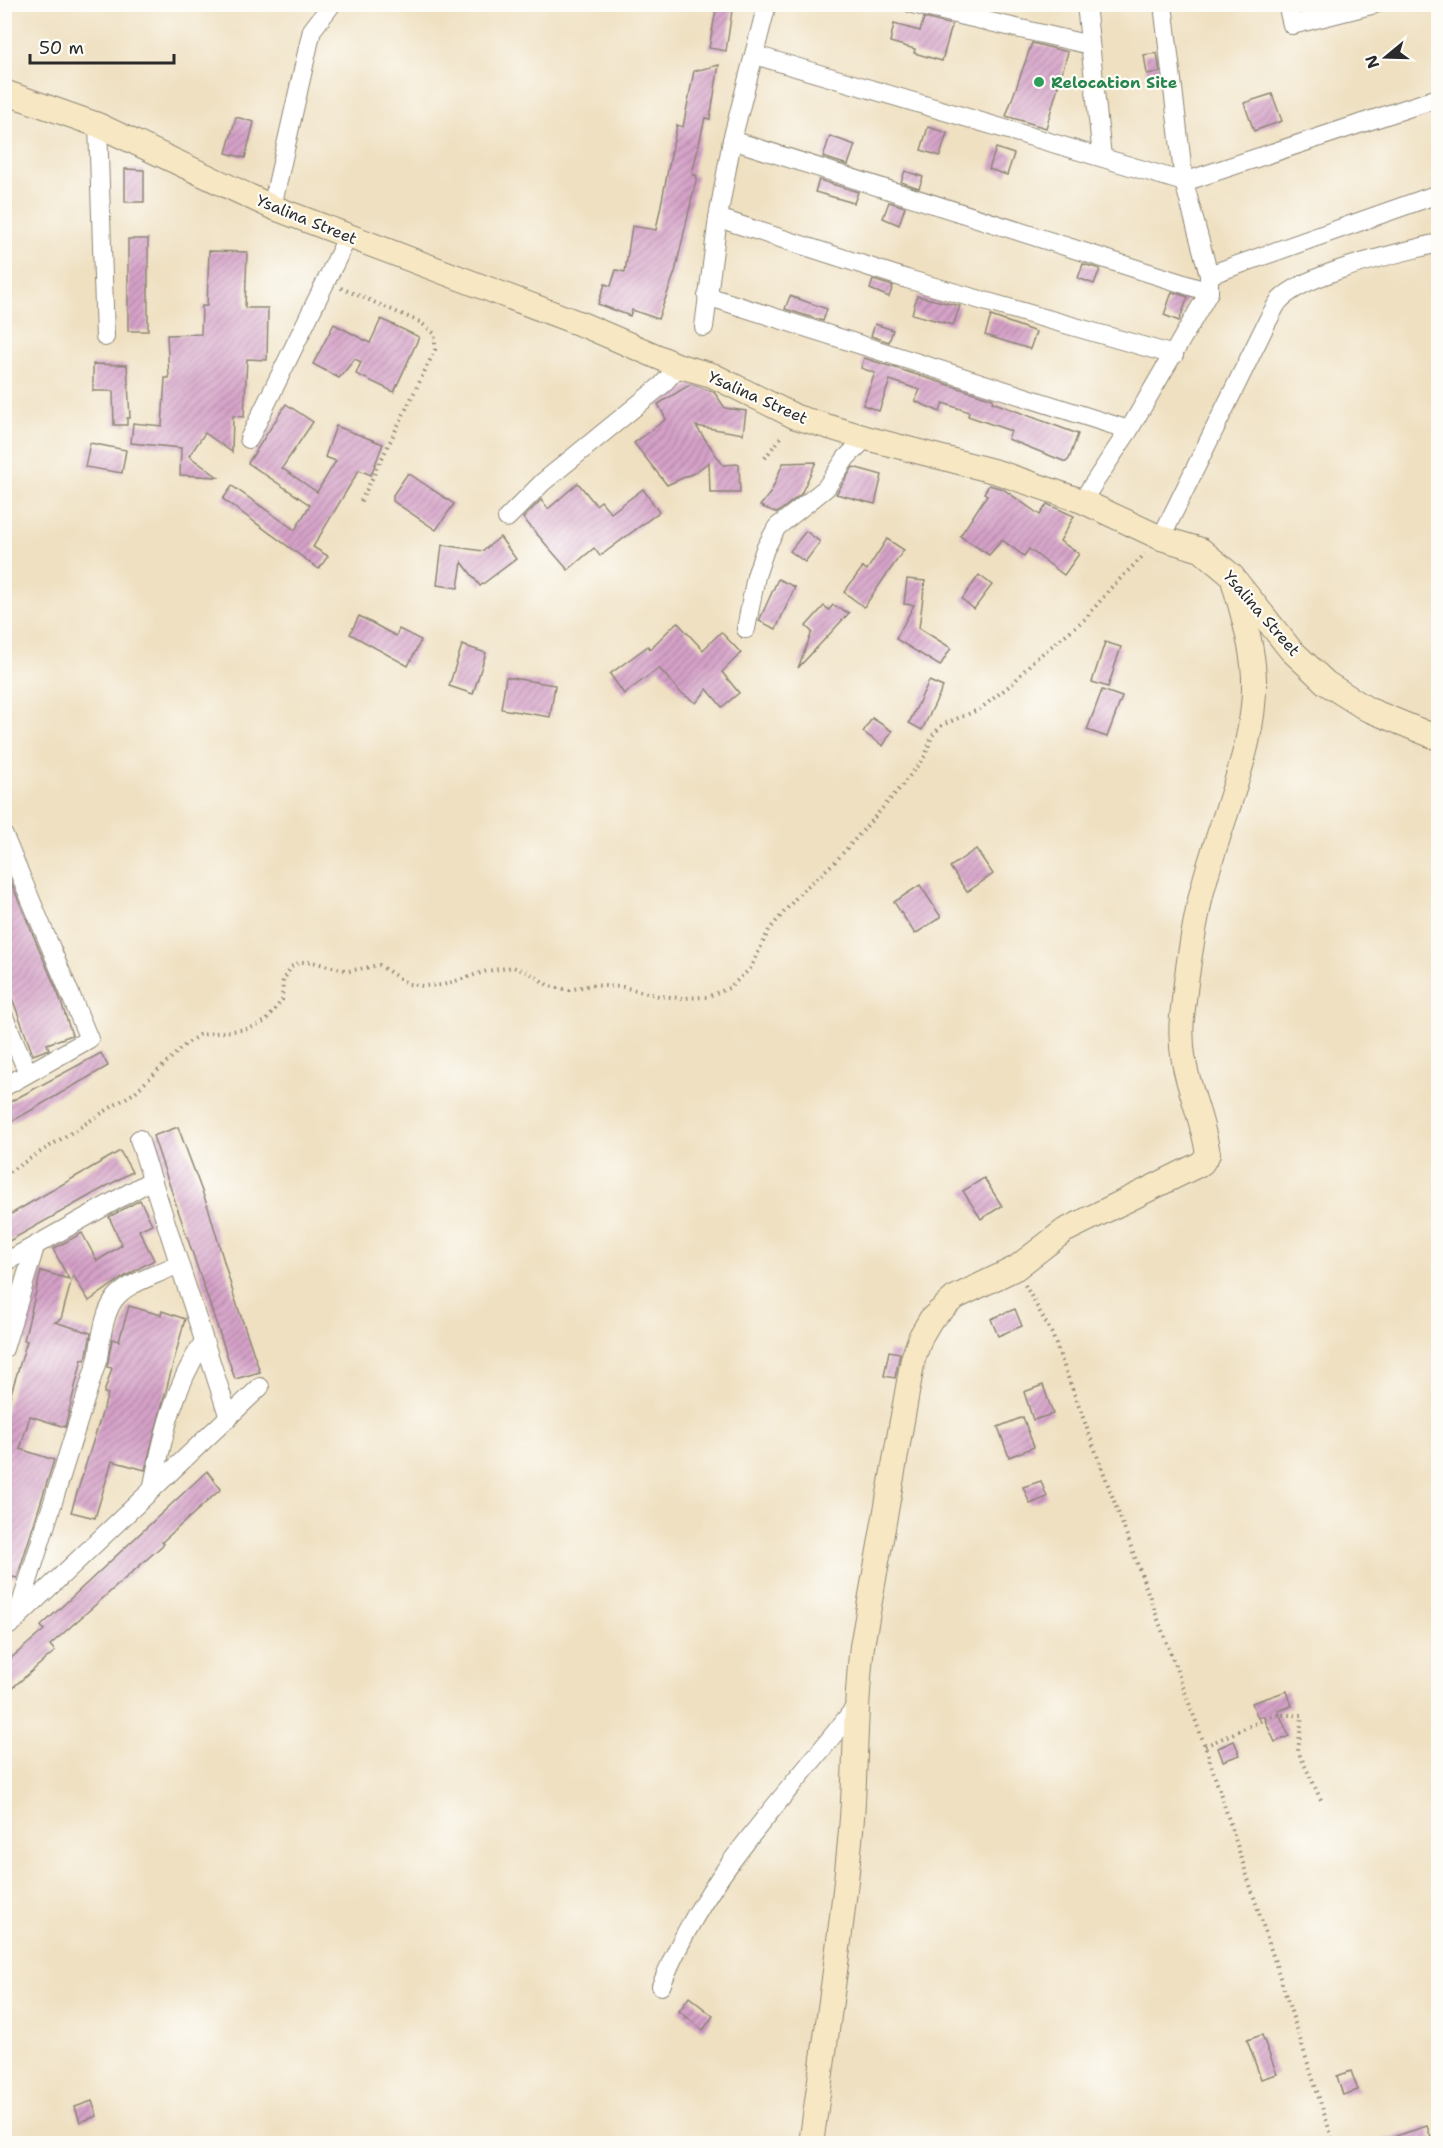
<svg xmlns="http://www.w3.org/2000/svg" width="1443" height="2148" viewBox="0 0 1443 2148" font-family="'Shantell Sans',sans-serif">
	<defs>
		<pattern id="building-hatch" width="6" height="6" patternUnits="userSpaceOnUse" patternTransform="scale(1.5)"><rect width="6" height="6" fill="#d5a1c8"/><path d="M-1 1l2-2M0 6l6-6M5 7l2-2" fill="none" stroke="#ad83a3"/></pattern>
	</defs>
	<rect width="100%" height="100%" fill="#fdfcf7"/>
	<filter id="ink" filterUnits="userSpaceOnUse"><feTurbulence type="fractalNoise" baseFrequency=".0167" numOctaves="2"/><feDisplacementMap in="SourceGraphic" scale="12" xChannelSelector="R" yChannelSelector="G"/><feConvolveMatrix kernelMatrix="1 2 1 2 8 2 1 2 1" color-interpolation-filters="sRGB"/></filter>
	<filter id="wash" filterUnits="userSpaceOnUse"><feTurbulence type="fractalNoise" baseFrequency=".008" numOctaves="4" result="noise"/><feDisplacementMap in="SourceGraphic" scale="24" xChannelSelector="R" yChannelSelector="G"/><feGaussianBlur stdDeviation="1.35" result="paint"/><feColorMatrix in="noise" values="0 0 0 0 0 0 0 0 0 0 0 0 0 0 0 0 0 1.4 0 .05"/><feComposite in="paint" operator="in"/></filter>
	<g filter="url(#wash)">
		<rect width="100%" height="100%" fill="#efe0c1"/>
		<g id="blocks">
			<g fill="url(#building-hatch)">
				<path d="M717 4H733L726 51 709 48Z"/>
				<path d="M924 18 952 25 942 61 914 53 915 49 890 42 894 24 920 31Z"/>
				<path d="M1032 43 1068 52 1046 128 1006 116Z"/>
				<path d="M1157 53 1160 72 1147 74 1144 55Z"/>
				<path d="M719 65 710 119 705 118 692 174 697 176 675 272 658 319 632 310 630 316 598 304 605 284 611 286 616 270 625 272 632 226 656 230 677 125 683 127 694 71Z"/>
				<path d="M1272 94 1282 121 1254 131 1244 103Z"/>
				<path d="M236 117 254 122 245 158 226 153Z"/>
				<path d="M928 127 947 133 940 156 921 150Z"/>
				<path d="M830 136 855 145 848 165 823 157Z"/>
				<path d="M996 148 1014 154 1007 175 989 169Z"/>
				<path d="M125 169 144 170V202H125Z"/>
				<path d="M905 171 923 177 919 188 901 182Z"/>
				<path d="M819 180 858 192 854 203 815 192Z"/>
				<path d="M889 202 905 207 899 225 883 218Z"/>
				<rect x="128" y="239" width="20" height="92"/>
				<path d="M209 251 247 252 245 308H268L267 360 247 359 244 417 233 416 232 452 205 433 189 456 218 477 180 475 181 448 131 443 133 423 162 426 165 378H169L167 335 201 334 202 306H207Z"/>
				<path d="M1083 264 1100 269 1094 284 1078 278Z"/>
				<path d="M873 280 893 286 889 297 870 289Z"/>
				<path d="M1172 292 1188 297 1179 321 1164 315Z"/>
				<path d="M790 296 827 309 823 321 785 309Z"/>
				<path d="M917 296 960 306 953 325 912 314Z"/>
				<path d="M991 316 1036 332 1030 349 985 335Z"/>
				<path d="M381 319 419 337 394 392 356 374 361 362 355 359 339 378 313 364 334 324 370 343Z"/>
				<path d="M875 324 893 330 889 342 871 336Z"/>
				<path d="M864 358 993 399 992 402 1078 434 1069 459 1066 462 1008 439 1011 431 968 416 969 412 943 403 940 412 915 401 920 390 890 380 879 411 863 405 875 373 861 368Z"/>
				<path d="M93 364 127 365 130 418H127V425H114L113 391H93Z"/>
				<path d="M691 384 714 392 725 408 746 411 743 434 696 426 723 465 739 464 740 493H710L709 462 694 473 667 485 634 443 666 419 658 404Z"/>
				<path d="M286 404 313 422 282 468 317 492 336 461 325 457 336 426 383 444 371 475 359 470 313 547 328 556 319 569 223 499 232 486 295 530 310 505 248 463Z"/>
				<path d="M90 443 126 450 122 473 85 467Z"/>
				<path d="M816 462 801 494 777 513 760 506 771 492 783 463Z"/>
				<path d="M853 467 882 475 875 504 836 494Z"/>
				<path d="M408 473 454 504 436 530 393 501V495Z"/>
				<path d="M578 483 596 505 601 501 611 513 643 489 659 512 600 556 594 548 568 570 523 518 541 500 548 509Z"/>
				<path d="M989 485 1003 489 1040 515 1047 504 1074 516 1060 541 1079 554 1064 575 1029 549 1024 556 1002 540 989 555 960 536 987 495 984 493Z"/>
				<path d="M806 531 820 542 805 562 790 551Z"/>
				<path d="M500 537 516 559 480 586 462 562 458 588 437 585 442 545 483 551Z"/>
				<path d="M887 539 904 550 864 607 844 592 863 567 867 570Z"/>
				<path d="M979 575 992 585 974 609 962 599Z"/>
				<path d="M778 579 795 587 776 629 759 621Z"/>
				<path d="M907 579 925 581 919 628 951 648 940 666 896 639 914 605 904 604Z"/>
				<path d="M833 605 849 613 798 668 812 632 806 626 824 606 829 610Z"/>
				<path d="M359 616 396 636 399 629 421 640 408 666 350 634Z"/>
				<path d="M677 622 703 650 721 632 741 653 722 672 739 693 722 707 707 689 696 703 680 692 659 668 624 694 610 674 648 646 650 649Z"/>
				<path d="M1105 642 1121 647 1108 687 1092 682Z"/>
				<path d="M462 645 486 653 473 694 449 686Z"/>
				<path d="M506 677 555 685 550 717 501 709Z"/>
				<path d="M929 681 943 687 922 730 909 723Z"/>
				<path d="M1102 690 1122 697 1107 737 1087 730Z"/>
				<path d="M872 718 892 731 883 746 863 732Z"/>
				<path d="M976 849 993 874 967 892 950 867Z"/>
				<path d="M4 866 59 996 72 1035 47 1044 49 1049 33 1055 4 976Z"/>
				<path d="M920 885 941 917 915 934 894 902Z"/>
				<path d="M101 1053 108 1066 4 1126V1105Z"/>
				<path d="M178 1127 209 1210 234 1296 260 1372 235 1379 153 1136Z"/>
				<path d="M120 1151 132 1172 4 1244V1218Z"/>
				<path d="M984 1178 1002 1206 981 1219 963 1191Z"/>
				<path d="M140 1200 152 1224 139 1230 154 1260 122 1278 89 1301 73 1275 61 1319 55 1322 91 1333 87 1355 85 1360 82 1359 65 1427 30 1416 20 1449 54 1460 17 1578 4 1575V1416L27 1341 24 1340 41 1271 69 1279 53 1249 82 1233 97 1261 122 1245 109 1217Z"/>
				<path d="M129 1306 161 1315 162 1311 185 1319 145 1470 112 1461 95 1518 71 1512 108 1394 104 1393 112 1368 107 1367 112 1339 119 1341Z"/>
				<path d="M1015 1309 1022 1326 998 1336 991 1319Z"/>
				<path d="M889 1351 900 1353 895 1378 884 1376Z"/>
				<path d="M1043 1385 1053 1414 1033 1420 1024 1392Z"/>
				<path d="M1023 1417 1034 1447 1009 1457 998 1427Z"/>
				<path d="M207 1471 221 1489 162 1542 164 1544 50 1645 55 1651 4 1695V1664L44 1630 41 1626Z"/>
				<path d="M1041 1481 1047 1497 1030 1504 1023 1487Z"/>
				<path d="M1287 1691 1292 1706 1278 1711 1289 1736 1275 1742 1263 1716 1258 1718 1252 1703Z"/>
				<path d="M1234 1741 1240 1755 1223 1761 1218 1748Z"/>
				<path d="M689 1997 713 2016 703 2030 679 2011Z"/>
				<path d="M1262 2035 1277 2074 1261 2079 1247 2040Z"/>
				<path d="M1351 2071 1358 2090 1343 2095 1337 2076Z"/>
				<path d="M92 2101 97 2116 80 2122 75 2107Z"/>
				<path d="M1427 2126 1433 2144H1383V2140Z"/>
			</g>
		</g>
	</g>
	<g filter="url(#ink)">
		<use href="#blocks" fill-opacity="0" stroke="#8d8676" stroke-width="1.5"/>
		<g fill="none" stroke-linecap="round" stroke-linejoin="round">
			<defs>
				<g id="street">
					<path d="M912 4 1090 45"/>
					<path d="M1086 4 1102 157"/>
					<path d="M1287 4 1292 25 1375 4"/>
					<path d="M755 55 1184 182 1438 98"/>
					<path d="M98 125 105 337"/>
					<path d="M732 140 1209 292"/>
					<path d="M272 207 312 30 332 4"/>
					<path d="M718 218 907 279 1174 355"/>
					<path d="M1209 275 1438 194"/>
					<path d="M707 296 1129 430"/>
					<path d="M704 327 718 218 732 140 767 4"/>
					<path d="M249 439 348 236"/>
					<path d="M1082 501 1129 430 1209 292V275L1184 182 1163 4"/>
					<path d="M507 518 543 482 662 385 679 366"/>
					<path d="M1161 538 1268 320C1272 314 1275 305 1280 300 1307 272 1400 253 1438 243"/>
					<path d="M746 629 756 576 765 549 777 527 826 488 846 458 866 438"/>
					<path d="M4 836 89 1039 4 1087"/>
					<path d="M4 1017 28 1073"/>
					<path d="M139 1139 229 1418"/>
					<path d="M4 1263 152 1180"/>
					<path d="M4 1349 35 1247"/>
					<path d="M152 1490C163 1435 173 1389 204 1341"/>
					<path d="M17 1618 260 1387"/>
					<path d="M4 1629 16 1620 98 1358C108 1285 117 1292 179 1264"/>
					<path d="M661 1986C706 1872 784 1801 856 1706"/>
				</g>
				<g id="secondary">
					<path d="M4 92 98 125 272 207 586 326 679 366 712 375 796 417 866 438 997 472 1082 501 1161 538 1201 550 1232 576 1290 649 1326 683 1367 709 1438 738"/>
					<path d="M811 2144C826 2035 843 1927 852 1818 856 1760 855 1703 862 1646L913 1359 921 1336 931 1319 954 1298 1016 1268 1064 1231 1202 1163 1208 1154C1200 1102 1177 1073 1182 1017 1186 978 1192 937 1200 900 1216 826 1262 741 1253 665 1250 635 1240 605 1232 576"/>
				</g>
			</defs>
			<use href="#street" stroke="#8d8676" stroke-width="20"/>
			<use href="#secondary" stroke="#8d8676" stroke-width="26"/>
			<g stroke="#8d8676" stroke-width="4" stroke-dasharray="1.5 4.5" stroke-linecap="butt">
				<path d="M341 288 420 322 435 334V350L360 503"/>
				<path d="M765 458 783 434"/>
				<path d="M4 1175 134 1093 186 1044 199 1035 248 1029 266 1021 282 1000 283 981 291 967 300 962H312L349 971 379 965 408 984 423 986 443 985 487 971 513 967 530 973 549 986 569 990 591 985 623 987 659 996 682 998 707 997 729 988 750 969 769 930 800 893 836 861 901 787 925 756 932 736 942 725 980 709 1013 683 1033 661 1085 619 1111 588 1145 554"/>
				<path d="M1025 1285 1052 1334 1205 1746 1334 2144"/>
				<path d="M1205 1746 1274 1715H1302L1298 1751 1322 1802"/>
			</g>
			<use href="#street" stroke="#fff" stroke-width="18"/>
			<use href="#secondary" stroke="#f7e8c3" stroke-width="24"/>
		</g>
	</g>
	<circle fill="#2e9e5b" stroke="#fdfcf7" stroke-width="2" cx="1039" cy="82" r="6"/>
	<g text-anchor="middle" stroke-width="4.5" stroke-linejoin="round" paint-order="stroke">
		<g font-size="16" font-weight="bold" fill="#27864d" stroke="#fdfcf7" text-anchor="start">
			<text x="1051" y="88">Relocation Site</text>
		</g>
		<g font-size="16" fill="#2b2b2b" stroke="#fdfcf7">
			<text transform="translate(307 219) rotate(22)" y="6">Ysalina Street</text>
			<text transform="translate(758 397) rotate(24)" y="6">Ysalina Street</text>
			<text transform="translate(1262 613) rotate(49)" y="6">Ysalina Street</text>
		</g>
	</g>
	<rect width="1443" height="2148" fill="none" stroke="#fdfcf7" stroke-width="24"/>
	<g transform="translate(1386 57) rotate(251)" stroke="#fdfcf7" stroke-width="4.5" paint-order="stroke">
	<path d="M0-4.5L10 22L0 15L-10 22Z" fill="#2b2b2b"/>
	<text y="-9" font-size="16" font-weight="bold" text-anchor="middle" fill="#2b2b2b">N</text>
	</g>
	<path d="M30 54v9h144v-9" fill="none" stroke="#2b2b2b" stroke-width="3"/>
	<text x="39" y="54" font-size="18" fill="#2b2b2b" stroke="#fdfcf7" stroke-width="4.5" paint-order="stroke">50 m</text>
</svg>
